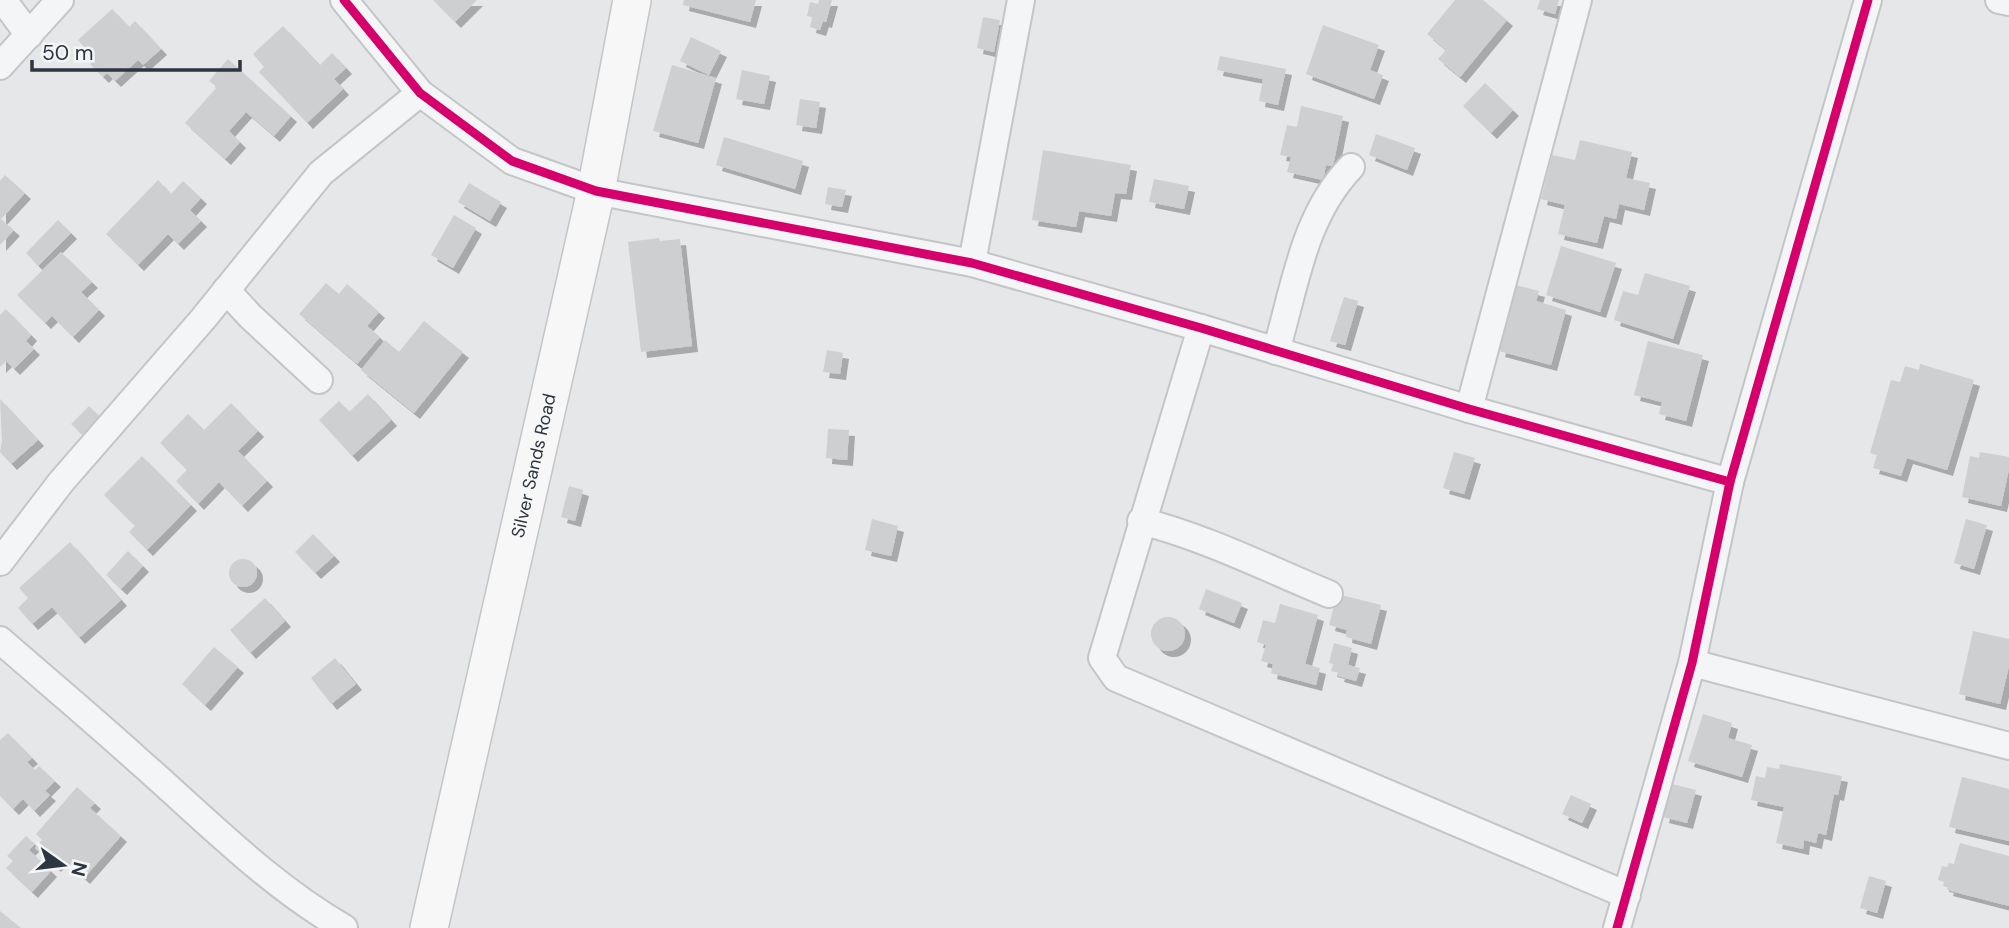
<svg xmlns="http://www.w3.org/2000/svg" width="2009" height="928" viewBox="0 0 2009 928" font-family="'DM Sans',sans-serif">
	<defs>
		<filter id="shadow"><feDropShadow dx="6" dy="6" stdDeviation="0" flood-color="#0004"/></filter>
	</defs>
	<rect width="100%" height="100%" fill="#e5e7e9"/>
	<g fill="#cdcfd1" filter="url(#shadow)">
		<path d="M433 0H477L455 22Z"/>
		<path d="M684 0H756L750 22 683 5Z"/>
		<path d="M819 0H832L826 22 823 21 820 30 810 27 812 17 807 16 810 2 818 4Z"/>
		<path d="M1455 0H1483L1507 20 1460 77 1438 59 1446 50 1427 34Z"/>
		<path d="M1540 0H1559L1555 14 1537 9Z"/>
		<path d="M112 9 129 27 135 21 161 49 143 65 138 60 115 81 107 73 103 77 90 64 95 59 78 40Z"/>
		<path d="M983 17 1000 20 994 52 977 48Z"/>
		<path d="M1323 25 1379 45 1370 70 1383 75 1374 99 1306 74Z"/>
		<path d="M283 26 320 65 332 53 346 68 334 79 343 89 307 123 259 72 264 67 253 54Z"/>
		<path d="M691 37 721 51 709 75 680 61Z"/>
		<path d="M1220 56 1286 69 1278 105 1259 101 1263 79 1217 70Z"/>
		<path d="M228 59 291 116 274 136 246 112 229 131 240 142 225 159 185 123 217 87 209 81Z"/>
		<path d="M672 65 716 78 698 143 653 131Z"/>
		<path d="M742 70 770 76 764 104 736 99Z"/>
		<path d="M1485 83 1513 110 1491 133 1463 106Z"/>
		<path d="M800 99 820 102 816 128 796 125Z"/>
		<path d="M1301 106 1343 116 1333 166 1326 165 1323 180 1287 172 1291 157 1280 155 1287 125 1297 127Z"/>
		<path d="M1376 134 1415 148 1407 170 1369 155Z"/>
		<path d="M724 137 803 161 795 189 716 165Z"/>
		<path d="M1580 140 1632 152 1626 178 1650 183 1644 210 1619 204 1616 219 1604 216 1597 243 1558 234 1565 205 1541 199 1552 155 1575 160Z"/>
		<path d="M1043 150 1131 165 1126 194 1115 193 1111 216 1079 211 1076 227 1032 220Z"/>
		<path d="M5 175 25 193 1 219 14 230 0 245V181Z"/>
		<path d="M1154 179 1189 186 1184 209 1149 202Z"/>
		<path d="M158 180 171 194 183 181 201 198 190 210 201 221 178 244 168 234 138 265 106 234Z"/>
		<path d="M469 183 501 202 490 221 458 202Z"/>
		<path d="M828 187 846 190 842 207 825 204Z"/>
		<path d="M454 215 476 228 453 268 431 255Z"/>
		<path d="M58 220 71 233 38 266 26 253Z"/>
		<path d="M659 238 660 241 680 239 692 346 641 352 628 242Z"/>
		<path d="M1561 246 1616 263 1600 312 1546 295Z"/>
		<path d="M61 252 92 282 81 292 99 310 73 337 52 316 45 323 17 295Z"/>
		<path d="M1645 273 1690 286 1673 339 1614 320 1623 291 1638 295Z"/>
		<path d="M326 283 339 294 347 284 379 312 367 326 380 337 357 364 299 314Z"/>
		<path d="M1512 284 1539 291 1536 301 1566 310 1551 365 1499 351 1508 319 1503 318Z"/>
		<path d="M1344 297 1358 301 1345 345 1330 341Z"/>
		<path d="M6 309 31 335 26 341 34 349 14 369 6 361 0 367V315Z"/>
		<path d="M424 321 463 352 414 413 361 370 385 340 399 352Z"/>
		<path d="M1648 341 1703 355 1686 421 1659 414 1662 402 1634 395Z"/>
		<path d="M827 350 843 353 840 374 823 372Z"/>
		<path d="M1920 364 1974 380 1947 470 1907 458 1901 476 1873 468 1877 455 1870 453 1891 380 1900 382 1905 366 1919 370Z"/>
		<path d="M368 394 391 420 352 456 319 420 339 401 349 412Z"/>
		<path d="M0 399 38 440 11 464 0 452 2 441Z"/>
		<path d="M231 403 258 431 238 451 267 481 242 506 219 482 198 504 176 481 187 470 160 443 188 414 204 430Z"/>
		<path d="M89 406 102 419 84 436 71 424Z"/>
		<path d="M828 429 849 430 847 460 826 458Z"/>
		<path d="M1454 452 1475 458 1464 494 1443 488Z"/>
		<path d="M1980 452 2009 457V469L2001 506 1962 497 1970 456 1979 458Z"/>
		<path d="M142 456 191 505 147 550 129 532 135 526 104 495Z"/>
		<path d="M569 486 583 490 575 521 561 517Z"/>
		<path d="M872 519 898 526 891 556 865 550Z"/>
		<path d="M1966 519 1987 525 1974 569 1954 563Z"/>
		<path d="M313 534 334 556 315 573 295 552Z"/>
		<path d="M70 542 121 600 79 638 52 607 32 624 18 608 28 598 19 588Z"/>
		<path d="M128 551 143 566 121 589 106 575Z"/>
		<circle cx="243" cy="573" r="14"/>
		<path d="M1206 589 1242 603 1234 623 1199 609Z"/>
		<path d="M1337 594 1381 605 1371 644 1346 637 1347 630 1329 625Z"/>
		<path d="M265 598 285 621 250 653 230 630Z"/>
		<path d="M1280 604 1318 615 1305 664 1320 668 1316 685 1271 673 1273 664 1261 661 1266 645 1257 642 1263 620 1275 623Z"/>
		<circle cx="1168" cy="634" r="17"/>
		<path d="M1973 631 2009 639V666L2000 704 1959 694Z"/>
		<path d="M1334 643 1352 648 1348 665 1360 668 1356 681 1338 676 1339 673 1331 671 1333 664 1329 663Z"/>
		<path d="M214 647 238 667 205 705 182 684Z"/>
		<path d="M335 658 356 684 331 704 311 678Z"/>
		<path d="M1703 714 1732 723 1728 738 1752 745 1742 777 1688 761Z"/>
		<path d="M8 733 32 758 27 762 35 770 39 766 55 781 45 791 50 795 34 811 23 799 13 809 0 796V740Z"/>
		<path d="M1780 764 1842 776 1838 795 1834 794 1826 835 1818 833 1816 843 1804 840 1803 849 1776 843 1784 807 1751 800 1756 776 1765 778 1767 767 1779 769Z"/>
		<path d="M1962 777 2009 789V841L1949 827Z"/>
		<path d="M1672 784 1696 790 1687 823 1663 817Z"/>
		<path d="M77 787 95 803 90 808 121 836 84 878 62 858 55 866 35 848 42 840 36 834Z"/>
		<path d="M1571 795 1591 804 1582 823 1562 814Z"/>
		<path d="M26 836 35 844 29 850 51 871 32 892 6 868 13 861 7 856Z"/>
		<path d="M1960 843 2009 856V906L1947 890 1948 887 1943 886 1944 882 1938 880 1942 866 1947 867 1949 863 1954 864Z"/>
		<path d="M1869 876 1886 881 1877 913 1860 908Z"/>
		<path d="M0 911 21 928H0Z"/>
	</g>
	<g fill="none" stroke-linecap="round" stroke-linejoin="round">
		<defs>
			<g id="street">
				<path d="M3 0 29 35"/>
				<path d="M344 0 420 93 512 161 596 191 972 263 1201 328 1469 409 1730 482"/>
				<path d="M1999 0 2009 2"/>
				<path d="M0 66 60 0"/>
				<path d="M972 263 1021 0"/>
				<path d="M226 290 250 316 319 380"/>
				<path d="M1201 328 1102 658 1116 678 1627 895"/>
				<path d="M1276 351C1295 287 1303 217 1351 167"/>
				<path d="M1469 409 1578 0"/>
				<path d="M1141 521C1207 538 1266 568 1329 594"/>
				<path d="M0 562 61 482 203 319 321 173 420 93"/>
				<path d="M0 640C47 681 95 721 141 763 207 821 268 884 344 928"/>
				<path d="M1692 663 2009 746"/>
				<path d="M1617 928 1692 663 1730 482 1868 0"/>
			</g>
			<g id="secondary">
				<path id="s1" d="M429 928 596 191 632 0"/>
			</g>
		</defs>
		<use href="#street" stroke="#c3c5c7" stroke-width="30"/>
		<use href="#secondary" stroke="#c3c5c7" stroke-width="40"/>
		<use href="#street" stroke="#f4f5f6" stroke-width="26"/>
		<use href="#secondary" stroke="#f7f7f8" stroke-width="37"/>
		<defs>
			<g id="cycleway">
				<path d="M344 0 420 93 512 161 596 191 972 263 1201 328 1469 409 1730 482"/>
				<path d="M1617 928 1692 663 1730 482 1868 0"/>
			</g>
		</defs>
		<use href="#cycleway" stroke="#f3f5f7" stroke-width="13"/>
		<use href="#cycleway" stroke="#d6006c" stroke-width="9"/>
	</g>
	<g text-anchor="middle" stroke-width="6" stroke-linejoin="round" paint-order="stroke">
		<g font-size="18" fill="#2d3640" stroke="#f3f5f7">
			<text dy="6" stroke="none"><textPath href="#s1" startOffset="474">Silver Sands Road</textPath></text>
		</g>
	</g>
	<g transform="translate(63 865) rotate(104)" stroke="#f3f5f7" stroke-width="5" paint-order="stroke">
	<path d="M0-5L12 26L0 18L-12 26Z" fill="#2d3640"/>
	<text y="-10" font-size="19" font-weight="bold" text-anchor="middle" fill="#2d3640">N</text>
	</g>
	<path d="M32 60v10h208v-10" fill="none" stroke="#2d3640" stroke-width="3.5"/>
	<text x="42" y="60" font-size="21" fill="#2d3640" stroke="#f3f5f7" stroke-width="5" paint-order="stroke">50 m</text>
</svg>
